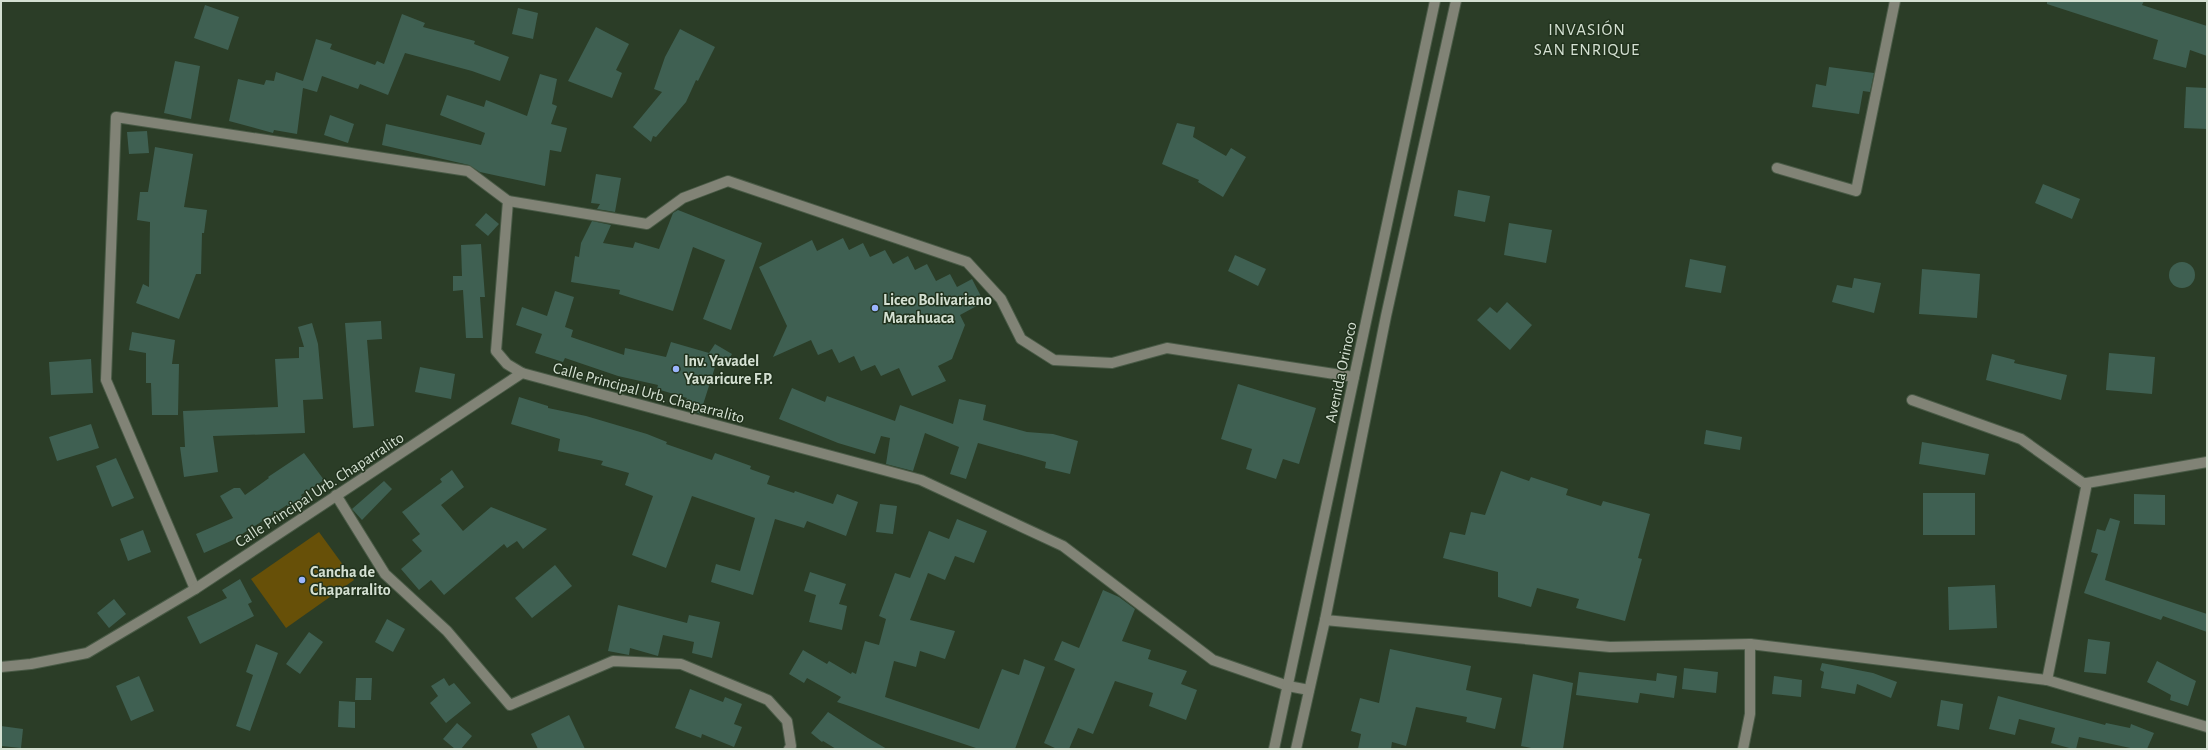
<svg xmlns="http://www.w3.org/2000/svg" width="2208" height="750" viewBox="0 0 2208 750" font-family="'Alegreya Sans',sans-serif">
	<rect width="100%" height="100%" fill="#2b3d27"/>
	<path fill="#675008" d="M319 532 354 580 286 628 251 579Z"/>
	<g fill="#3f6052">
		<path d="M2047 1H2144L2142 5 2207 26V56L2190 50 2186 68 2153 59 2158 40 2047 4Z"/>
		<path d="M205 5 239 17 228 50 194 38Z"/>
		<path d="M518 8 538 13 533 39 512 34Z"/>
		<path d="M402 14 425 23 423 27 475 41 474 44 509 57 500 81 472 71 405 53 388 95 360 84 358 89 322 76 317 92 303 88 297 134 274 130 273 133 229 121 238 79 264 85 266 80 274 81 276 72 303 81 316 39 332 44 330 49 375 65 377 61 384 64Z"/>
		<path d="M596 27 629 44 616 70 622 73 612 98 568 81Z"/>
		<path d="M680 29 715 47 698 81 696 80 686 102 656 137 653 136 651 142 633 127 662 92 654 89 665 57Z"/>
		<path d="M175 61 200 66 191 119 164 113Z"/>
		<path d="M1829 67 1874 73 1870 92 1863 91 1859 114 1812 107 1816 84 1826 86Z"/>
		<path d="M540 74 557 79 552 104 557 106 551 124 567 128 561 152 550 150 545 186 480 172 469 165 382 145 386 124 481 145 485 133 440 115 447 95 484 107 486 100 527 116Z"/>
		<path d="M2186 87 2207 88V129L2184 128Z"/>
		<path d="M330 115 354 124 348 143 324 135Z"/>
		<path d="M1177 123 1195 127 1193 137 1226 156 1231 148 1246 157 1223 197 1198 182 1199 180 1162 164Z"/>
		<path d="M147 131 149 153 129 154 127 132Z"/>
		<path d="M155 147 193 154 184 207 207 210 204 233H202L201 274H196L179 319 136 303 143 284 149 287 150 222 137 220 140 192H148Z"/>
		<path d="M596 174 621 178 615 212 597 209 600 204 591 203Z"/>
		<path d="M2043 184 2080 199 2072 219 2035 203Z"/>
		<path d="M1458 190 1490 196 1485 222 1454 216Z"/>
		<path d="M678 210 762 243 731 330 703 319 725 260 693 247 673 311 619 294 620 290 571 282 575 256 579 257 581 243 592 221 611 225 603 243 633 248 635 242 659 249 673 213Z"/>
		<path d="M486 213 499 224 488 236 475 225Z"/>
		<path d="M1509 223 1552 230 1546 263 1504 255Z"/>
		<path d="M843 238 849 250 863 243 870 257 885 250 893 264 908 256 915 270 927 264 936 281 950 274 957 287 972 279 984 302 960 315 965 325 952 359 938 366 946 381 912 396 899 368 881 376 875 365 861 371 854 356 839 363 832 349 818 355 811 340 773 357 787 326 759 267 812 240 817 251Z"/>
		<path d="M481 244 485 297H480L483 338H466L463 290 453 291V276H462L461 245Z"/>
		<path d="M1235 255 1266 269 1258 286 1228 271Z"/>
		<path d="M1690 259 1726 266 1721 293 1685 287Z"/>
		<circle cx="2182" cy="275" r="13"/>
		<path d="M1922 269 1980 274 1977 318 1919 314Z"/>
		<path d="M1854 278 1881 283 1874 313 1832 302 1837 285 1852 288Z"/>
		<path d="M555 291 574 297 565 327 573 330 571 337 624 355 625 348 666 357 671 342 709 353 715 344 732 354 723 368 716 364 700 414 683 405 687 398 657 389 658 385 618 376 565 358 563 362 535 353 542 334 516 325 522 307 547 316Z"/>
		<path d="M1507 302 1532 325 1510 350 1477 320 1490 307 1497 313Z"/>
		<path d="M381 321 382 339 367 340 374 426 353 428 345 323Z"/>
		<path d="M312 323 318 344 323 399 303 400 305 433 213 436 218 472 184 477 180 447H185L183 411 278 407 275 359 299 358V347H304L298 327Z"/>
		<path d="M132 332 175 340 172 364H179L178 415H152L151 383H146V353L129 350Z"/>
		<path d="M2109 353 2155 357 2152 394 2106 390Z"/>
		<path d="M1992 354 2015 360 2014 363 2067 375 2061 400 1986 380Z"/>
		<path d="M91 359 93 393 51 395 49 362Z"/>
		<path d="M420 367 455 374 451 399 415 392Z"/>
		<path d="M1238 384 1316 408 1299 464 1283 459 1276 479 1246 469 1252 449 1221 439Z"/>
		<path d="M792 388 825 402 827 396 895 421 900 405 953 424 959 399 986 405 983 420 1027 432 1053 434 1078 441 1070 474 1045 468 1046 462 978 443 966 479 950 474 959 447 925 433 913 471 886 464 890 438 881 436 875 454 838 443 779 419Z"/>
		<path d="M519 397 548 406V408L586 416 647 434 667 442 666 444 712 460 715 453 751 466 750 469 770 476 767 484 794 493 795 491 833 504 837 494 858 502 846 536 807 521 804 528 775 519 753 595 711 582 716 564 740 571 755 518 692 496 666 568 632 555 653 496 625 485 629 473 601 465 603 461 558 451 560 439 511 424Z"/>
		<path d="M91 424 99 448 57 461 49 437Z"/>
		<path d="M1706 430 1742 437 1740 450 1704 444Z"/>
		<path d="M1922 442 1989 454 1985 475 1919 464Z"/>
		<path d="M304 453 324 480 301 495 305 501 290 511 287 505 233 540 204 553 196 534 233 518 220 496 234 488H240L245 495 269 478 268 477Z"/>
		<path d="M116 458 134 498 112 507 96 466Z"/>
		<path d="M452 470 464 487 441 505 463 531 491 507 547 529 523 549 517 541 507 548 504 544 444 595 431 580 419 590 401 569 422 551 412 540 420 534 402 512 442 482 440 479Z"/>
		<path d="M1501 471 1529 481 1531 477 1568 489 1566 495 1601 506 1603 501 1650 514 1638 558 1642 559 1625 621 1576 608 1579 599 1537 588 1531 607 1498 597V572L1443 558 1450 532 1465 535 1471 512 1485 515Z"/>
		<path d="M384 481 392 489 362 520 352 509Z"/>
		<rect x="1923" y="493" width="52" height="42"/>
		<path d="M2134 494 2165 495V525L2134 524Z"/>
		<path d="M880 504 897 506 893 534 876 532Z"/>
		<path d="M2110 518 2120 521 2105 580 2207 614V632L2163 616 2161 620 2084 593 2098 554 2091 552 2097 529 2105 531Z"/>
		<path d="M957 519 987 531 974 563 955 556 945 580 928 573 910 620 955 631 945 659 920 651 916 667 894 661 885 697 979 729 1002 669 1019 675 1024 659 1045 667 1015 749H979L837 702 841 697 807 678 804 683 789 674 803 650 827 664 829 661 851 674 852 672 856 674 865 641 879 645 886 619 879 616 895 573 910 578 929 531 949 539Z"/>
		<path d="M143 530 151 552 128 561 120 539Z"/>
		<path d="M555 565 572 586 532 618 515 598Z"/>
		<path d="M810 572 846 584 839 604 847 606 842 630 809 622 816 595 804 591Z"/>
		<path d="M240 579 252 602 248 604 254 616 200 644 187 617 227 598 222 590Z"/>
		<path d="M1995 585 1997 628 1949 630 1948 587Z"/>
		<path d="M1103 590 1119 597 1135 609 1122 641 1151 650 1148 659 1187 671 1181 684 1197 690 1186 720 1149 706 1153 693 1115 681 1093 734 1078 728 1069 749H1057L1044 743 1075 669 1054 660 1062 641 1079 648Z"/>
		<path d="M114 599 126 614 109 628 97 613Z"/>
		<path d="M618 605 687 623 689 615 720 622 712 658 692 653 694 642 663 635 658 656 630 648 629 655 608 651Z"/>
		<path d="M387 619 405 629 393 652 375 642Z"/>
		<path d="M309 632 323 642 300 674 286 664Z"/>
		<path d="M2088 639 2110 642 2106 674 2084 672Z"/>
		<path d="M256 644 278 653 250 731 236 726 253 675 246 672Z"/>
		<path d="M1390 649 1471 666 1466 690 1502 698 1495 729 1466 722 1467 717 1416 707 1406 746 1392 742 1391 749H1358L1361 734 1351 731 1360 698 1379 703Z"/>
		<path d="M2157 661 2196 681 2188 706 2170 700 2171 695 2147 682Z"/>
		<path d="M1822 663 1873 673 1897 682 1891 698 1857 684 1855 694 1821 688 1824 672 1820 670Z"/>
		<path d="M1684 668 1718 672 1716 693 1682 689Z"/>
		<path d="M1579 672 1656 681 1657 673 1677 676 1674 698 1640 693 1638 703 1576 695Z"/>
		<path d="M1533 674 1573 683 1563 749H1536L1521 746Z"/>
		<path d="M139 676 154 711 131 721 116 686Z"/>
		<path d="M1774 676 1802 680 1801 697 1772 694Z"/>
		<path d="M356 678H372L371 700H355Z"/>
		<path d="M444 678 449 686 454 683 471 703 446 723 430 703 438 696 431 686Z"/>
		<path d="M690 689 723 702 725 697 742 704 734 724 742 727 734 747 702 734 701 738 675 728Z"/>
		<path d="M1998 696 2105 725 2106 723 2130 728 2131 724 2154 733 2147 749H2135L2079 737 2076 749H2073L2051 743 2055 728 2019 719 2015 735 1989 729Z"/>
		<path d="M1941 700 1963 704 1959 730 1937 726Z"/>
		<path d="M339 701 355 702V728L338 727Z"/>
		<path d="M828 712 868 738 887 749H836L823 741 822 742 811 733Z"/>
		<path d="M569 715 585 749H538L531 734Z"/>
		<path d="M457 723 472 736 461 749H455L443 739Z"/>
		<path d="M1 726 23 729 21 748 1 746Z"/>
	</g>
	<g fill="none" stroke-linecap="round" stroke-linejoin="round">
		<defs>
			<g id="minor">
				<path d="M1777 168 1856 191 1895 1"/>
				<path d="M508 201 647 224 683 198 728 181 967 262 1001 299 1021 339 1054 360 1112 363 1167 348 1354 377"/>
				<path d="M1912 400 2021 439 2083 483H2087"/>
				<path d="M336 495 385 574 447 631 510 705 613 661 681 664 768 700 787 721 791 746 789 749"/>
				<path d="M195 589 106 380 116 117 468 171 508 201 496 351 507 364 522 373"/>
				<path d="M1325 620 1610 647 1750 644 2047 680 2207 727"/>
				<path d="M1 667 31 664 87 653 195 589 522 373 921 480 1063 546 1213 660 1288 686 1309 690"/>
				<path d="M2047 680 2087 483 2207 462"/>
				<path d="M1274 749 1435 1"/>
				<path d="M1296 749 1325 620 1386 316 1456 1"/>
				<path d="M1743 749 1750 714V644"/>
			</g>
		</defs>
		<use href="#minor" stroke="#495a46" stroke-width="12"/>
		<use href="#minor" stroke="#818376" stroke-width="10"/>
	</g>
	<g fill="#9bb5fd" stroke="#21321d" stroke-width="1.5">
		<circle cx="875" cy="308" r="4"/>
		<circle cx="676" cy="369" r="4"/>
		<circle cx="302" cy="580" r="4"/>
	</g>
	<g text-anchor="middle" stroke-width="3" stroke-linejoin="round" paint-order="stroke">
		<g font-size="16" font-weight="bold" fill="#d4e0d2" stroke="#21321d" text-anchor="start">
			<text x="883" y="305">Liceo Bolivariano<tspan x="883" dy="18">Marahuaca</tspan></text>
			<text x="684" y="366">Inv. Yavadel<tspan x="684" dy="18">Yavaricure F.P.</tspan></text>
			<text x="310" y="577">Cancha de<tspan x="310" dy="18">Chaparralito</tspan></text>
		</g>
		<g font-size="16" fill="#d4e0d2" stroke="#21321d">
			<text transform="translate(1340 372) rotate(-78)" y="6">Avenida Orinoco</text>
			<text transform="translate(649 392) rotate(15)" y="6">Calle Principal Urb. Chaparralito</text>
			<text transform="translate(319 489) rotate(-33)" y="6">Calle Principal Urb. Chaparralito</text>
		</g>
		<g font-size="17" letter-spacing="1" fill="#d4e0d2" stroke="#21321d">
			<text x="1587" y="35">INVASIÓN<tspan x="1587" dy="20">SAN ENRIQUE</tspan></text>
		</g>
	</g>
	<rect width="2208" height="750" fill="none" stroke="#d4e0d2" stroke-width="4"/>
</svg>
